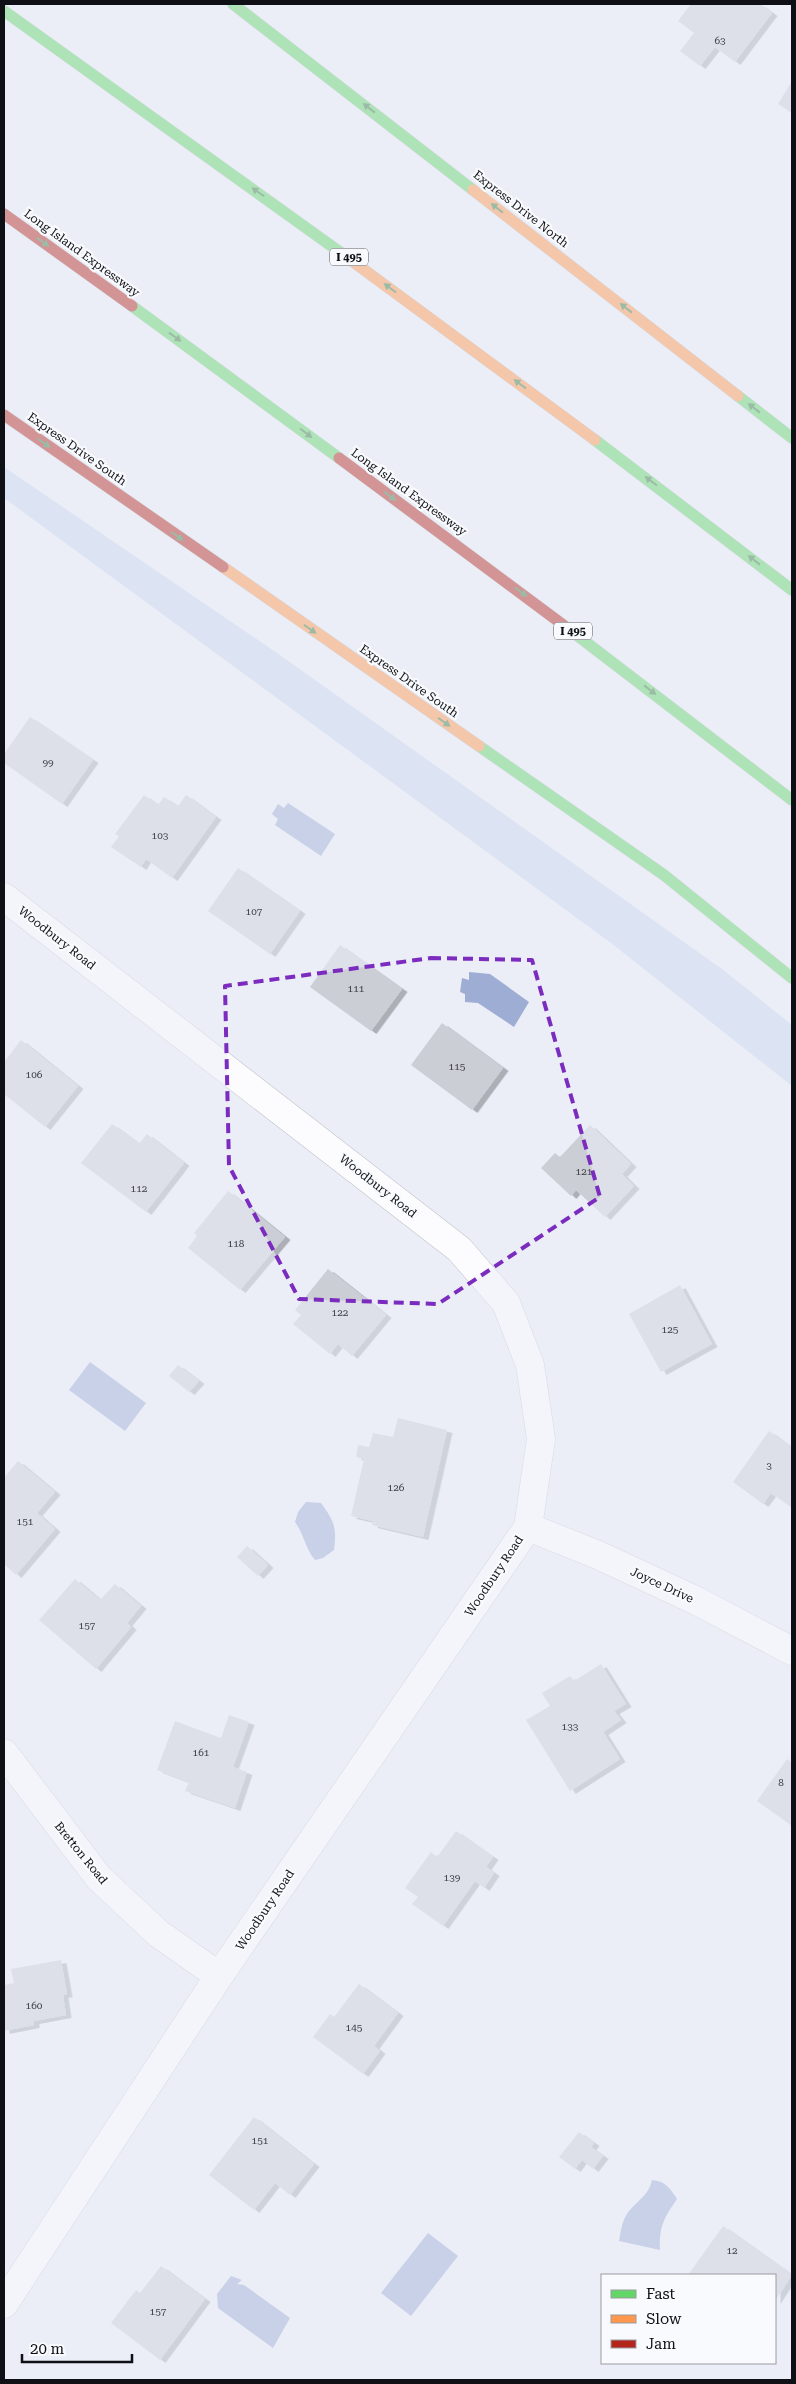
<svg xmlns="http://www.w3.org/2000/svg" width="796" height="2384" viewBox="0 0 796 2384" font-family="'Roboto Serif',serif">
	<defs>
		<filter id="shadow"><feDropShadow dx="5.5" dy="3" stdDeviation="0" flood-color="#0004"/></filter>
	</defs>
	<rect width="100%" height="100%" fill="#ebeef7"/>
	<path fill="#cbd4eb" d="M4 467 277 653 722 969 792 1025V1086L611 943 4 498Z"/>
	<g fill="#9eadd3">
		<path d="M288 803 335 834 321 856 275 825 278 819 272 814 278 804 284 808Z"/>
		<path d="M469 972 490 974 529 1002 514 1027 478 1003 465 1002V994L460 992 462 978 469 980Z"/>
		<path d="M90 1362 146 1403 125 1431 69 1390Z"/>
		<path d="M306 1502 321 1503C334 1521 337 1527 334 1550L323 1558 315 1560C305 1548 304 1534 295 1522L298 1512Z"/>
		<path d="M652 2180C665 2181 670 2188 677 2199 664 2218 659 2226 660 2250L619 2241C621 2230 622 2220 629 2211 638 2200 649 2195 652 2180Z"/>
		<path d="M428 2233 458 2256 411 2316 381 2293Z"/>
		<path d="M231 2276 242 2280 237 2284 244 2285 290 2318 273 2348 218 2308 217 2294Z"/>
	</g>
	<g fill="#ccced5" filter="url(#shadow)">
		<path d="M691 4H760L772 13 735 62 715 47 700 66 680 51 694 33 678 21Z"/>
		<path d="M792 81V113L778 104Z"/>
		<path d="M30 717 93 760 62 804 4 763V754Z"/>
		<path d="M144 795 158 805 164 797 178 806 186 795 216 817 172 878 146 859 141 867 111 847 119 836 115 834Z"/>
		<path d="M238 868 300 911 270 954 208 911Z"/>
		<path d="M340 945 402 989 371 1031 310 987Z"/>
		<path d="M442 1023 503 1068 472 1110 411 1065Z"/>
		<path d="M21 1040 78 1086 45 1127 4 1094V1062Z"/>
		<path d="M112 1124 139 1144 147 1134 184 1163 146 1212 81 1163Z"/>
		<path d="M590 1125 631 1164 622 1174 634 1186 605 1217 576 1190 571 1196 541 1168 555 1153 560 1157Z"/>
		<path d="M228 1191 285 1237 240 1290 188 1248 197 1236 194 1233Z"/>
		<path d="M328 1269 386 1315 352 1356 338 1344 330 1354 293 1324 301 1315 295 1310Z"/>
		<path d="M680 1285 712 1344 661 1372 629 1314Z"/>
		<path d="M178 1365 199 1381 189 1392 169 1376Z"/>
		<path d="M398 1418 447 1430 423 1537 372 1525 373 1521 351 1516 364 1459 356 1457 358 1445 369 1447 373 1433 393 1437Z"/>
		<path d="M769 1431 792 1448V1508L771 1493 763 1504 733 1482Z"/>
		<path d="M18 1461 55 1492 37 1513 55 1529 16 1575 4 1564V1478Z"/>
		<path d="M247 1546 268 1565 258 1576 237 1557Z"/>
		<path d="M75 1579 100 1600 115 1584 141 1606 127 1623 131 1627 96 1669 39 1620Z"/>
		<path d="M601 1664 626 1704 614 1711 621 1720 603 1732 620 1759 570 1791 526 1720 550 1706 542 1693 570 1676 574 1681Z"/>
		<path d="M229 1715 249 1722 233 1767 247 1772 235 1808 185 1791 189 1782 157 1770 175 1721 221 1738Z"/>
		<path d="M787 1759 792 1763V1826L757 1801Z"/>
		<path d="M456 1831 493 1857 486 1867 494 1873 484 1888 475 1881 443 1926 412 1904 418 1897 405 1888 431 1852 437 1857Z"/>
		<path d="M61 1960 67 1994 63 1995 66 2015 34 2021V2025L4 2031V1985L14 1983 11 1969Z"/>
		<path d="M359 1984 398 2013 374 2046 380 2051 363 2074 313 2037 330 2014 334 2017Z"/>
		<path d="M254 2117 314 2164 290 2195 275 2183 254 2210 209 2175Z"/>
		<path d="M579 2132 594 2143 591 2147 603 2156 593 2169 582 2160 575 2169 559 2157Z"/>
		<path d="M723 2226 792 2275 775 2301V2275H688Z"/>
		<path d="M161 2266 205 2299 160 2360 111 2323 136 2290 140 2293Z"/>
	</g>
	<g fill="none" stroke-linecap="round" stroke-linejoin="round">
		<defs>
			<g id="street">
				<path d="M4 897 459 1249 506 1303 530 1365 541 1439 528 1527 219 1976 4 2304"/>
				<path d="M528 1527 598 1555 697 1601 792 1651"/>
				<path d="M4 1753 99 1878 159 1934 219 1976"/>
			</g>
			<g id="fast">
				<path d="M233 4 473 190"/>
				<path d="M4 11 344 255"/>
				<path d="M132 306 339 458"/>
				<path d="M738 396 792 438"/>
				<path d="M595 440 792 590"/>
				<path d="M574 633 792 800"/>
				<path d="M479 746 664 875 792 978"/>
			</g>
			<g id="slow">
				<path d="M473 190 738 396"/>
				<path d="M344 255 595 440"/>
				<path d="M223 567 479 746"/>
			</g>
			<g id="jam">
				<path d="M4 214 132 306"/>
				<path d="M4 415 223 567"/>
				<path d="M339 458 574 633"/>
			</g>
		</defs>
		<use href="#street" stroke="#c1c3ca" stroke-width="29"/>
		<use href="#fast" stroke="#c1c3ca" stroke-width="12"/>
		<use href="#slow" stroke="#c1c3ca" stroke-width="12"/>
		<use href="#jam" stroke="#c1c3ca" stroke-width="12"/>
		<use href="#street" stroke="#fcfcfe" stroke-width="28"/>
		<use href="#fast" stroke="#63d668" stroke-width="11"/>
		<use href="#slow" stroke="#ff974d" stroke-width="11"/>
		<use href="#jam" stroke="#b3261e" stroke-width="11"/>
	</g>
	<defs><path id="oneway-solid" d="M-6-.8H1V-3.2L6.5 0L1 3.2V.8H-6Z" transform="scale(1.25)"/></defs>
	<g fill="#3d7d43">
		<use href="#oneway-solid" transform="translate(369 108) rotate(-142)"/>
		<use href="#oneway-solid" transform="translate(258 192) rotate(-145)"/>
		<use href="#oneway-solid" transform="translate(497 208) rotate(-142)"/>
		<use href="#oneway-solid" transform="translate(43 242) rotate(36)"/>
		<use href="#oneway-solid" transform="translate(390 288) rotate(-143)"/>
		<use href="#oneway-solid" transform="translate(626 308) rotate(-142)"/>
		<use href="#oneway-solid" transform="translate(175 337) rotate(36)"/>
		<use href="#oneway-solid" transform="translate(520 384) rotate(-143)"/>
		<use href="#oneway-solid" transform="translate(754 408) rotate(-142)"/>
		<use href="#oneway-solid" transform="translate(306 433) rotate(37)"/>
		<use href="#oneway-solid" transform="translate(44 443) rotate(35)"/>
		<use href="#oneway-solid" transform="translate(651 481) rotate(-143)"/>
		<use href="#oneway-solid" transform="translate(390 496) rotate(36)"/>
		<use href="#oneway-solid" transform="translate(177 536) rotate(35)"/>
		<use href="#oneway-solid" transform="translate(754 560) rotate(-142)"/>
		<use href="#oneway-solid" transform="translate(521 592) rotate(36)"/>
		<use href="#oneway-solid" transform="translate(310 629) rotate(35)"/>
		<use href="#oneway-solid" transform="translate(650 690) rotate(38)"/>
		<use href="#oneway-solid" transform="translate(444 722) rotate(35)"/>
	</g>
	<path d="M0 0H796V2384H0ZM431 958 532 960 600 1197 438 1304 299 1299 229 1166 225 986Z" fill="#ebeef7" fill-opacity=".55" fill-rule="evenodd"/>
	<path fill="none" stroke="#7b2cbf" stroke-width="4" stroke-dasharray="10 6" stroke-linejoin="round" d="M431 958 532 960 600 1197 438 1304 299 1299 229 1166 225 986Z"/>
	<g text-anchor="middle" stroke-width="4.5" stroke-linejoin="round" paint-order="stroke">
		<g font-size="10" fill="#3e4045">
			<text x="720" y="44">63</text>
			<text x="48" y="766">99</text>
			<text x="160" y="839">103</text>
			<text x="254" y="915">107</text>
			<text x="356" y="992">111</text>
			<text x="457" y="1070">115</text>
			<text x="34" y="1078">106</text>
			<text x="584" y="1175">121</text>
			<text x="139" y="1192">112</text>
			<text x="236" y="1247">118</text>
			<text x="340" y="1316">122</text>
			<text x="670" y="1333">125</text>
			<text x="769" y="1469">3</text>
			<text x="396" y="1491">126</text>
			<text x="25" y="1525">151</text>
			<text x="87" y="1629">157</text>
			<text x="570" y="1730">133</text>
			<text x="201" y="1756">161</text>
			<text x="781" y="1786">8</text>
			<text x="452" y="1881">139</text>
			<text x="34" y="2009">160</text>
			<text x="354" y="2031">145</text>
			<text x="260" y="2144">151</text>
			<text x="732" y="2254">12</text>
			<text x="158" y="2315">157</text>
		</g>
		<g fill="#f8fafd" stroke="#54565b" stroke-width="1">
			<rect x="330" y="248.5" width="38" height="17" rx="4"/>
			<rect x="554" y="622.5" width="38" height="17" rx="4"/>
		</g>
		<g font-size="11" font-weight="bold" fill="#0e1015">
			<text x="349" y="261">I 495</text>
			<text x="573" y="635">I 495</text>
		</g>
		<g font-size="12" fill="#0e1015" stroke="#f8fafd">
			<text transform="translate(521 209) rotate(38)" y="4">Express Drive North</text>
			<text transform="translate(82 253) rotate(36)" y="4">Long Island Expressway</text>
			<text transform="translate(77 449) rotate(35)" y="4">Express Drive South</text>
			<text transform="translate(409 492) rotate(36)" y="4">Long Island Expressway</text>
			<text transform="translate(409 681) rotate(35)" y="4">Express Drive South</text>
			<text transform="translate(57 938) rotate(38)" y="4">Woodbury Road</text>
			<text transform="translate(378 1186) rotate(38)" y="4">Woodbury Road</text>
			<text transform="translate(494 1576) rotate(-56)" y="4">Woodbury Road</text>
			<text transform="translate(662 1585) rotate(25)" y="4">Joyce Drive</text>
			<text transform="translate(81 1853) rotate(51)" y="4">Bretton Road</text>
			<text transform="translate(265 1910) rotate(-56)" y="4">Woodbury Road</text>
		</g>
	</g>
	<rect width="796" height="2384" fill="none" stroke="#0e1015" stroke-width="10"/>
	<rect x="601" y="2274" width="175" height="90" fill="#f8fafd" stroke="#9a9ca0"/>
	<rect x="611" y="2290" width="25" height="8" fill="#63d668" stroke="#9a9ca0"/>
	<text x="646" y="2299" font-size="15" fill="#0e1015">Fast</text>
	<rect x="611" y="2315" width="25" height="8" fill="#ff974d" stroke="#9a9ca0"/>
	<text x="646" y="2324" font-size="15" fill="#0e1015">Slow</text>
	<rect x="611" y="2340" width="25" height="8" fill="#b3261e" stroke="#9a9ca0"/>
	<text x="646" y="2349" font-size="15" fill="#0e1015">Jam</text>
	<path d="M22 2354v8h110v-8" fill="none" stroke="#0e1015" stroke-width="2.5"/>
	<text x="30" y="2354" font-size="15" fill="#0e1015" stroke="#f8fafd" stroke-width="4" paint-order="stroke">20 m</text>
</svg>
